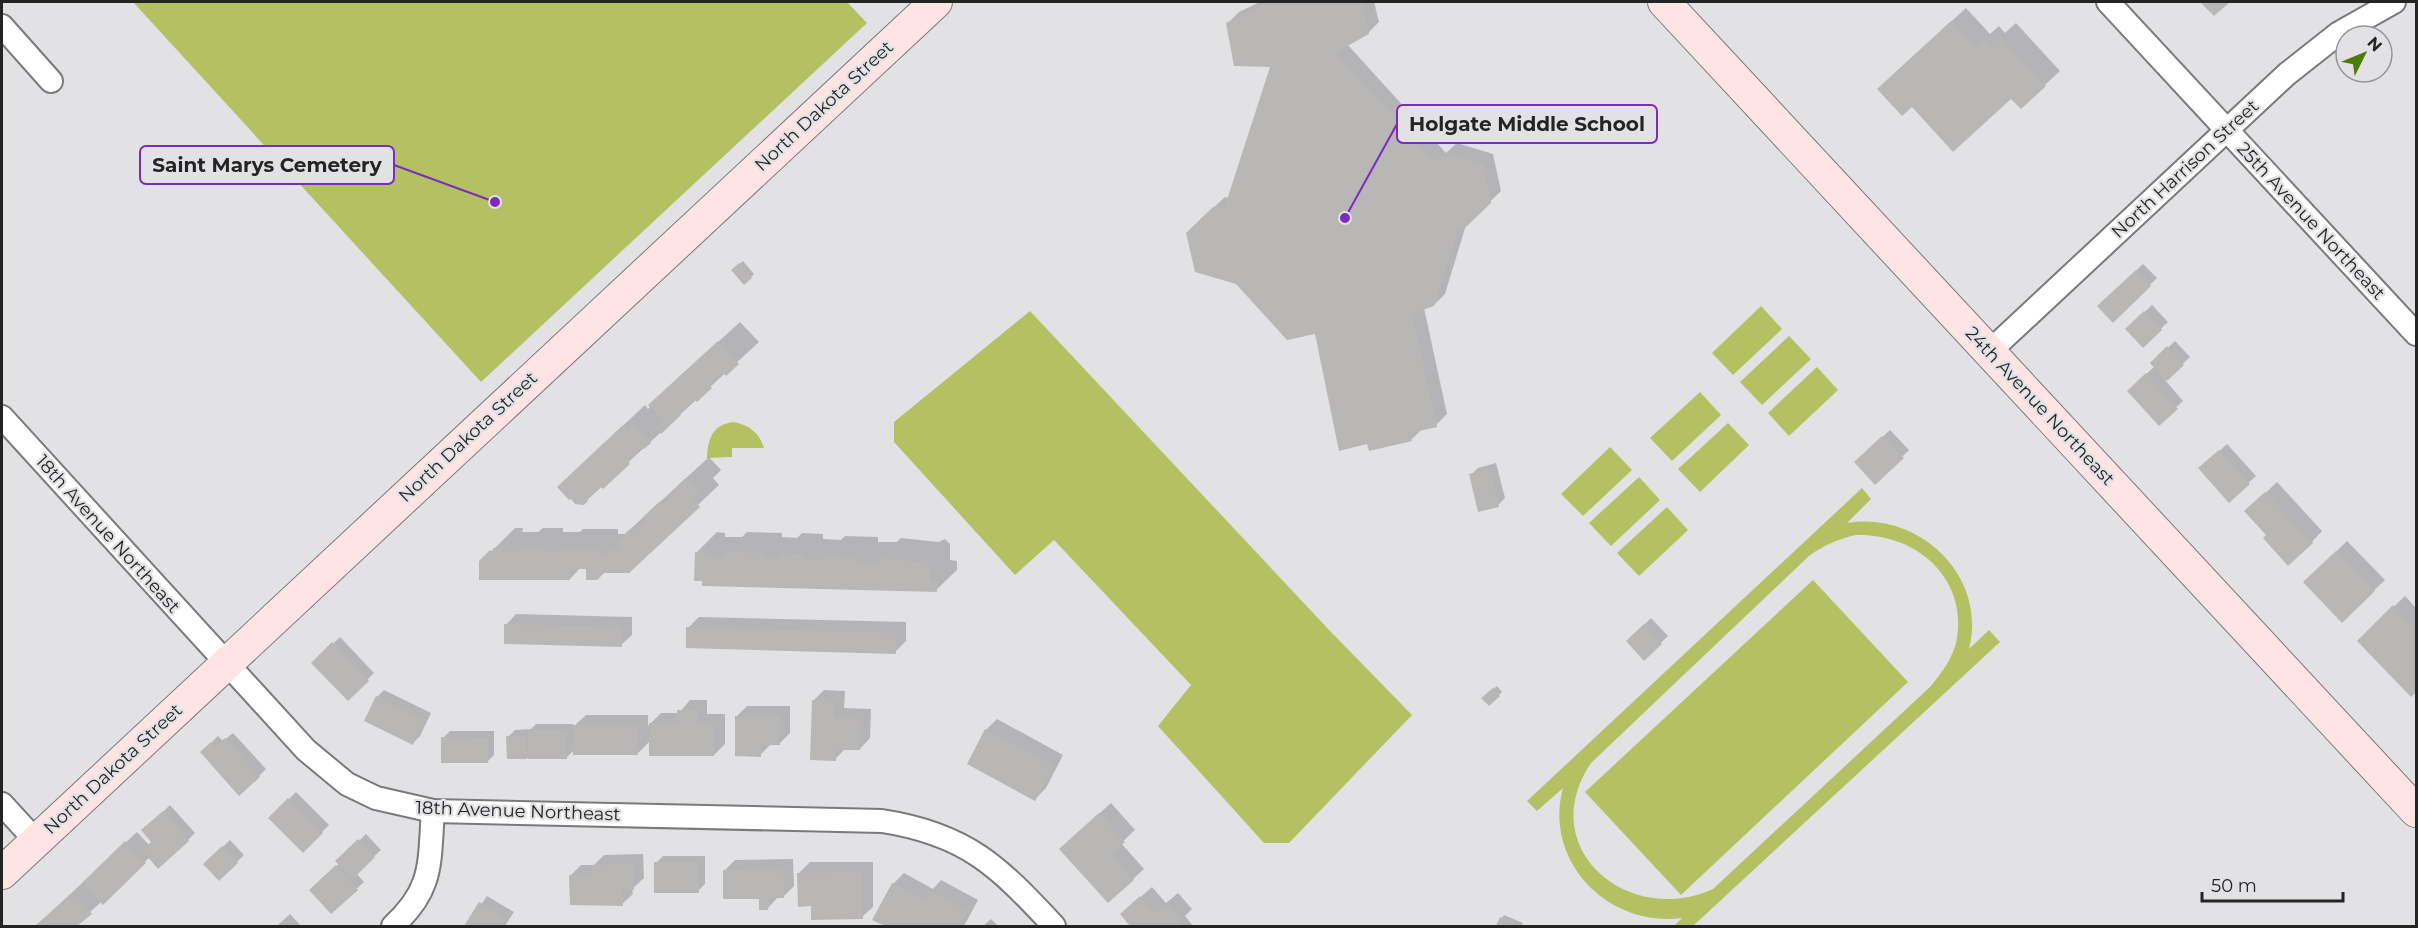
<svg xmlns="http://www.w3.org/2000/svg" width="2418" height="928" viewBox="0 0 2418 928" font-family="Montserrat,sans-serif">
	<rect width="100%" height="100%" fill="#e2e2e5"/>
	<g fill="#b4c163" fill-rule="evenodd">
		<path d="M133 2H847L867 23 481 382Z"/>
		<path d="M1761 306 1782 329 1733 375 1712 353Z"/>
		<path d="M1030 311 1331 632 1412 715 1289 843H1264L1158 726 1191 685 1054 540 1015 575 894 442V422Z"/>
		<path d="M1789 336 1811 359 1762 405 1740 382Z"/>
		<path d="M1817 367 1838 390 1789 436 1768 413Z"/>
		<path d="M1700 392 1721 415 1672 461 1650 438Z"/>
		<path d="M733 422C749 425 759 432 764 448H732V457L707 458C708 439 712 425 733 422Z"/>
		<path d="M1728 423 1749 445 1700 492 1678 469Z"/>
		<path d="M1610 447 1632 470 1583 516 1561 494Z"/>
		<path d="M1639 477 1660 500 1611 546 1589 523Z"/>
		<path d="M1862 488 1871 499 1847 523C1918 511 1988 575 1969 649L1989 630 2000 642 1693 926H1674L1682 918C1608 928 1543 861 1563 788L1537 811 1527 801ZM1856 535C1914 533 1967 576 1957 638 1954 657 1942 672 1931 686L1713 889C1627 928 1534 847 1591 763L1809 556C1824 545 1838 539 1856 535Z"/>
		<path d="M1667 507 1688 530 1639 576 1617 553Z"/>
		<path d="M1813 580 1908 682 1681 895 1585 792Z"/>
	</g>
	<g fill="#0003">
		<path d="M1260 2H1374L1379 22 1368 33 1347 44 1446 153 1457 143 1493 154 1501 191 1466 225 1445 294 1434 305 1424 308 1447 414 1436 425 1422 429 1412 439 1316 332 1198 222 1225 197 1229 198 1272 65 1228 23 1239 12Z"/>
		<path d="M1966 8 1990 34 1999 26 2005 33 2016 23 2060 71 2021 107 2012 97 1893 75Z"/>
		<path d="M743 261 754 274 744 283 733 270Z"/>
		<path d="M2143 264 2157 278 2113 320 2099 306Z"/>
		<path d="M2152 305 2168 322 2143 346 2127 329Z"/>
		<path d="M740 322 759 342 584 503 579 467 645 405 648 409 671 385Z"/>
		<path d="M2175 341 2190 357 2165 380 2183 401 2159 423 2136 384 2155 366 2152 363Z"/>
		<path d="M1890 430 1909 450 1875 483 1856 462Z"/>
		<path d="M2227 444 2256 476 2229 500 2207 462Z"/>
		<path d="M709 457 721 470 713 478 719 485 628 571H606L598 579 588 567H581L570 579 481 562 515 528H523L522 532H538L543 528H563V532H580L583 529H618V534H625Z"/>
		<path d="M1496 463 1505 498 1498 505 1471 475 1478 468Z"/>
		<path d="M2277 482 2322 531 2312 542 2268 535 2257 501Z"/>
		<path d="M717 532 725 533V537H742L747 532 782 533V537L797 538 802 533 823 534V539L841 540 845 536 878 537V542H897L901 538 939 542 945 539 950 544V560L957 561V570L936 590 704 584 696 553Z"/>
		<path d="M2347 541 2385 580 2342 621 2305 582Z"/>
		<path d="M2405 596 2416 608V690L2411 695 2359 641Z"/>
		<path d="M516 614 632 617V635L621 645 506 625Z"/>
		<path d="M699 617 906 622V641L895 652 688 628Z"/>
		<path d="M1651 618 1668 636 1644 659 1628 641Z"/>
		<path d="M340 637 374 673 348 699 313 663Z"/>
		<path d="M1497 686 1502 692 1489 704 1483 698Z"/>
		<path d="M384 690 431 713 420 736 413 743 377 697Z"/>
		<path d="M824 690 845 691 844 708 871 709 870 738 860 749 846 748 835 759 813 701Z"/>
		<path d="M690 700H707V714H725V744L714 755 650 741 637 754 575 749 566 758H508V737L515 730 531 729 536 724H573V727L586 715H648V726L661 713H679Z"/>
		<path d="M747 706H790V733L780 743 771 744 760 755 737 716Z"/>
		<path d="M997 719 1063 755 1046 788 1035 799 986 730Z"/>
		<path d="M450 731H494V755L487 762 443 738Z"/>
		<path d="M233 733 266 769 259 776 202 752 218 736 223 741Z"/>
		<path d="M296 792 329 825 303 851 270 818Z"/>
		<path d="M1111 803 1135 830 1121 843 1144 869 1133 879 1072 838Z"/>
		<path d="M170 805 195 833 188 840 158 866 150 857 75 926H36L137 832 149 845 153 841 150 824Z"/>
		<path d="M366 834 381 850 356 873 364 882 331 912 318 883 340 863 338 861Z"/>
		<path d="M230 840 244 855 237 862 212 857Z"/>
		<path d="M643 854 644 878 632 889 633 894 622 904 570 876 581 865H594L604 855Z"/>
		<path d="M663 856H705V884L698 891 656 863Z"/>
		<path d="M793 859 794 886 783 897H778L767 909 760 897 724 871 735 860Z"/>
		<path d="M810 862H873V907L862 917 813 905 799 873Z"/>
		<path d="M904 873 933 889 941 880 978 900 964 926H888L874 919 893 884Z"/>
		<path d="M1152 887 1166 903 1178 893 1192 909 1185 916 1193 926H1132L1122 914Z"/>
		<path d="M487 896 514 912 505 926H466Z"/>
		<path d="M290 914 301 926H277Z"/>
		<path d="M1504 915 1523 923 1521 926H1497Z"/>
		<path d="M991 919 998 926H983Z"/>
	</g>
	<g fill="#b9b7b5">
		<path d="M1267 2H1361L1369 34 1335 53 1435 162 1445 153 1483 164 1491 203 1463 230 1458 229 1434 306 1412 314 1437 427 1410 433 1412 441 1369 451 1367 444 1339 451 1315 334 1287 340 1236 284 1195 272 1186 233 1213 207 1224 209 1270 67 1234 66 1226 23Z"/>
		<path d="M2200 2H2230L2214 16Z"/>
		<path d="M1951 21 1975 47 1984 39 1990 46 2000 36 2046 86 2021 109 2011 99 1953 152 1912 107 1902 116 1877 89Z"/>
		<path d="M739 263 752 278 744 285 731 270Z"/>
		<path d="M2136 270 2151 286 2113 323 2097 306Z"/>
		<path d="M2144 311 2162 330 2143 348 2125 329Z"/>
		<path d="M718 341 739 364 726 376 722 372 709 385 712 388 697 402 694 399 679 413 681 415 661 434 656 427 663 421 648 405Z"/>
		<path d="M2167 346 2184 365 2167 381 2150 363Z"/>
		<path d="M2146 373 2178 409 2159 426 2127 391Z"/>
		<path d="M633 423 651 443 644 449 642 447 628 461 630 464 603 489 600 486 586 499 588 501 584 505 575 504 571 499 569 500 557 487 623 425 627 429Z"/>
		<path d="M1882 436 1904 458 1875 485 1854 462Z"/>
		<path d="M2219 450 2250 484 2229 503 2198 468Z"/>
		<path d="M1490 469 1499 507 1478 512 1469 474Z"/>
		<path d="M687 477 701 491 693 499 700 507 629 573H599L598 580H586V569H571L570 580H479V561L490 550 493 551V548H503L502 552H521V548H543V552H560L561 549H598V554H606L608 549 612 552 619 546 616 542 629 530 631 533 646 520 643 517 659 502 662 505 676 492 673 490Z"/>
		<path d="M2265 492 2313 543 2288 566 2263 538 2266 535 2244 511Z"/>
		<path d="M2336 551 2375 591 2342 623 2303 582Z"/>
		<path d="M695 552 705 553V557H725V552L762 553V557L779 558 780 553 803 554V559L823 560V556L858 557V562L879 563V558L920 562V559H924L930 565V581H937V592L702 586V581H694Z"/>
		<path d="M2393 605 2416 629V638L2413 642 2416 646V692L2411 697 2357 641Z"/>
		<path d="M504 624 622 627V647L504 644Z"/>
		<path d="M1644 624 1662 644 1644 661 1626 641Z"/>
		<path d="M686 627 896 633V654L686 648Z"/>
		<path d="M332 642 369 681 348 701 311 663Z"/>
		<path d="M1493 688 1500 696 1489 706 1481 698Z"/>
		<path d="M376 696 425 720 413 745 364 721Z"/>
		<path d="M812 700 835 701 834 718 861 719 860 750H836V761L810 760Z"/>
		<path d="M677 710H697V724H714V756H649V723H677Z"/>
		<path d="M735 716H780V745H761V757L735 756Z"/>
		<rect x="573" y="725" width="65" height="30"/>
		<path d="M985 729 1054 766 1035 801 967 764Z"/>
		<rect x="528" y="730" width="39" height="29"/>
		<path d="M506 736H526L527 759H507Z"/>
		<path d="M441 737 488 738V763H441Z"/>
		<path d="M225 738 260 777 239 796 200 752 211 742 215 747Z"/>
		<path d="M288 798 323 833 303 853 268 818Z"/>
		<path d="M163 811 189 841 158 869 142 850 151 842 141 830Z"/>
		<path d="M1099 813 1125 842 1111 854 1134 880 1108 903 1059 849Z"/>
		<path d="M358 839 375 857 353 879 335 861Z"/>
		<path d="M125 841 146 863 103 905 82 883Z"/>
		<path d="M222 846 238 863 219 881 203 864Z"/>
		<rect x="654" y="862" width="45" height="31"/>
		<path d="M633 864 634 890 622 891 623 906 570 905 569 875H592L591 865Z"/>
		<path d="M336 865 358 890 331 914 309 890Z"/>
		<path d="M783 869 784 898H768V910H759V899H723V870Z"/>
		<path d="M862 872 863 919 811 920V906L798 907 797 873Z"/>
		<path d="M892 883 924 900 929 890 968 911 960 926H885L872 920Z"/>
		<path d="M73 892 92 914 77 926H35Z"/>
		<path d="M1140 896 1155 913 1166 903 1182 921 1176 926H1130L1120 914Z"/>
		<path d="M479 902 508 920 504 926H464Z"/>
		<path d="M1500 917 1521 926H1496Z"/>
	</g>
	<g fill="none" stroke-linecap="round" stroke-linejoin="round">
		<defs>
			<g id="street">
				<path d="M2108 2 2416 334"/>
				<path d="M2 26 51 81"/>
				<path d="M1989 352 2287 74 2339 33 2394 2"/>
				<path d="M2 417 306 750 347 784 376 798 433 811 882 821C967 834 999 867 1054 926"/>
				<path d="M2 804 36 841"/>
				<path d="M393 926C434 888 429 863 433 811"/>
			</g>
			<g id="secondary">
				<path d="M1664 2 2416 811"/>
				<path d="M2 873 936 2"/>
			</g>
		</defs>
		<use href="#street" stroke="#7a7a7c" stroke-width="26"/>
		<use href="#secondary" stroke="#7a7a7c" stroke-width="34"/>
		<use href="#street" stroke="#fff" stroke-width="22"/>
		<use href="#secondary" stroke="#ffe4e6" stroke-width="32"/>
	</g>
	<g text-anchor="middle" stroke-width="4.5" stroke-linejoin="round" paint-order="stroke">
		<g font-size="18" fill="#232424" stroke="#e2e2e5">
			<text transform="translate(824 106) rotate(-43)" y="6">North Dakota Street</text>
			<text transform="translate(2185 169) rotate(-43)" y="6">North Harrison Street</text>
			<text transform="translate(2311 221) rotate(47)" y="6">25th Avenue Northeast</text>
			<text transform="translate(2040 406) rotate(47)" y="6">24th Avenue Northeast</text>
			<text transform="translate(468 437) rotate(-43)" y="6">North Dakota Street</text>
			<text transform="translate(108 534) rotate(48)" y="6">18th Avenue Northeast</text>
			<text transform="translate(113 769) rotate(-43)" y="6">North Dakota Street</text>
			<text transform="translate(518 811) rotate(2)" y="6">18th Avenue Northeast</text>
		</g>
	</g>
	<path fill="none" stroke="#7b2cbf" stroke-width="2" d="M1345 218L1397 124M495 202L394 165"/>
	<g fill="#7b2cbf" stroke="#e2e2e5" stroke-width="2">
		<circle cx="1345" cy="218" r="6"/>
		<circle cx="495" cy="202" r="6"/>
	</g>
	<g fill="#e2e2e5" stroke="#7b2cbf" stroke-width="2">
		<rect x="1397" y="105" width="260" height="38" rx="6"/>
		<rect x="140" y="146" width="254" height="38" rx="6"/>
	</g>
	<g font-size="20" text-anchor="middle" font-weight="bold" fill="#232424">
		<text x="1527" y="131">Holgate Middle School</text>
		<text x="267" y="172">Saint Marys Cemetery</text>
	</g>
	<rect width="2418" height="928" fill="none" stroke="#232424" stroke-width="6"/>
	<g transform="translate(2364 54) rotate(47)"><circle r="28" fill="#e2e2e5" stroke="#969698" stroke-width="1.5"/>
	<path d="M0-4.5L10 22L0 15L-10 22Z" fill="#4d7d07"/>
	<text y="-9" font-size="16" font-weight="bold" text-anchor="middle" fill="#232424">N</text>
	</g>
	<path d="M2202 892v9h141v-9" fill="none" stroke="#232424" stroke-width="3"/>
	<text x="2211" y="892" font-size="18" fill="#232424" stroke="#e2e2e5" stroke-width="4.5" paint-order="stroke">50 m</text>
</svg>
